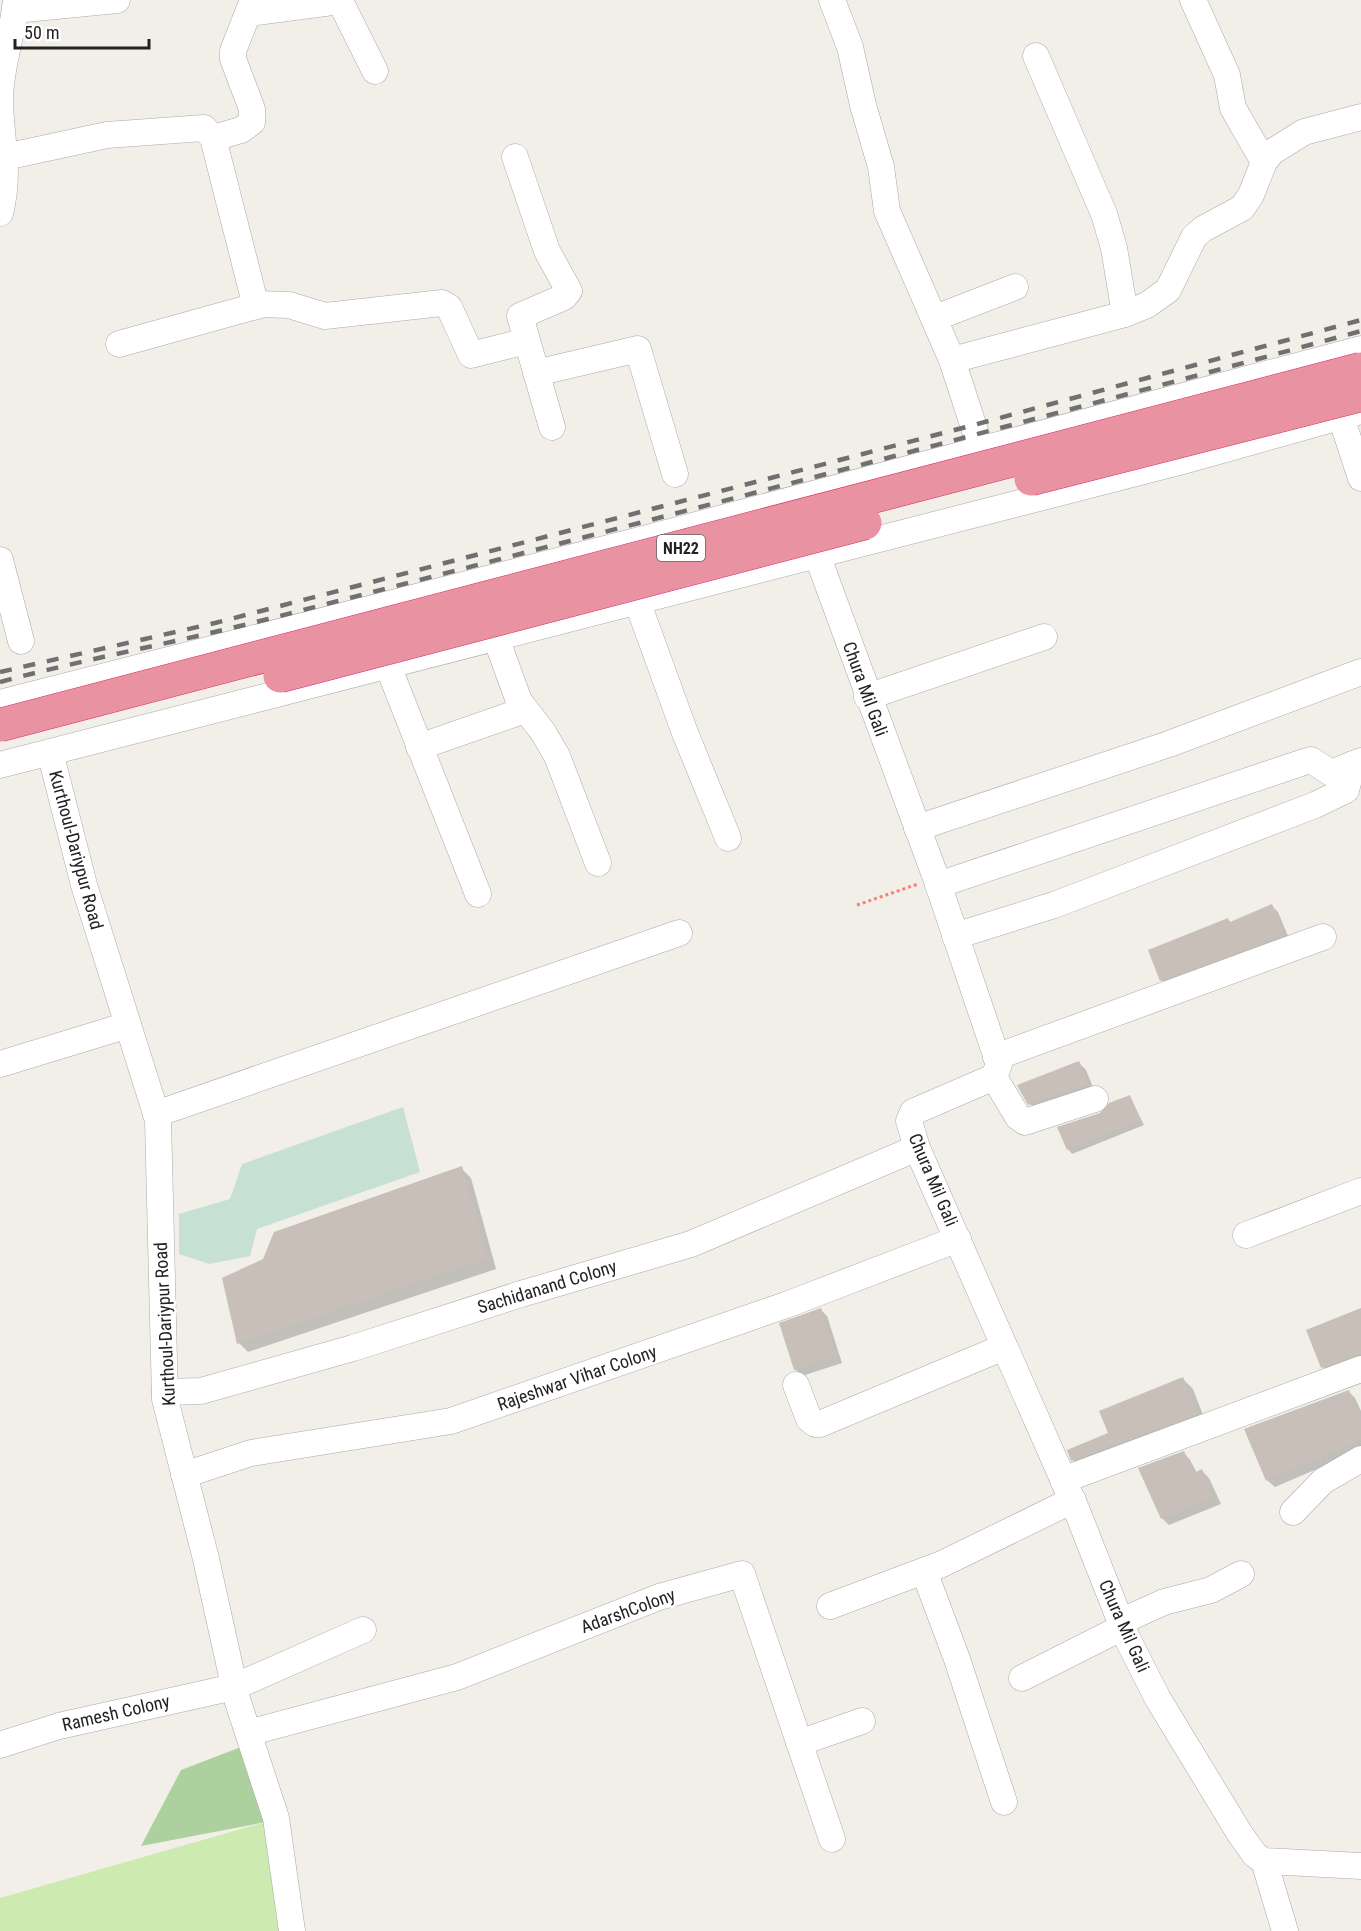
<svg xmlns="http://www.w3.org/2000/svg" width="1361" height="1931" viewBox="0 0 1361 1931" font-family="'Roboto Condensed',sans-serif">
	<rect width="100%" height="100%" fill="#f2efe9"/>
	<path fill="#cdebb0" d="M266 1822 291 1931H0V1898Z"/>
	<path fill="#add19e" d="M241 1747 266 1822 141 1846 181 1770Z"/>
	<path fill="#c6e0d4" d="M403 1107 420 1172 257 1229 250 1256 209 1264 179 1254V1214L230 1199 242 1164Z"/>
	<g fill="#0003">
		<path d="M1272 906 1278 912 1290 941 1168 986 1161 980 1228 920 1231 923Z"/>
		<path d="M1079 1063 1086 1070 1095 1092 1037 1111 1030 1104Z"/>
		<path d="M1130 1097 1144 1125 1072 1154 1068 1149 1101 1115Z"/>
		<path d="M461 1168 471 1178 496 1269 248 1352 239 1343 264 1260Z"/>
		<path d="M820 1309 827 1316 842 1363 802 1376 795 1369Z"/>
		<path d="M1361 1310V1361L1328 1373 1323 1367Z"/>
		<path d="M1183 1379 1193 1389 1206 1423 1082 1470 1073 1460Z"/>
		<path d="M1348 1391 1355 1398 1361 1411V1450L1275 1487 1268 1481 1246 1430Z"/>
		<path d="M1184 1453 1190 1460 1197 1473 1202 1471 1209 1478 1221 1504 1169 1525 1162 1518Z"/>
	</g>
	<g fill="#c7bfb8">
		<path d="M1272 904 1285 935 1160 981 1148 950 1228 918 1230 922Z"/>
		<path d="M1079 1061 1089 1085 1028 1105 1017 1085Z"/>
		<path d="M1130 1095 1141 1121 1067 1150 1057 1127 1100 1113 1109 1103Z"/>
		<path d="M462 1166 488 1259 237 1344 222 1278 263 1259 274 1232Z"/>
		<path d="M821 1308 836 1356 794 1370 779 1323Z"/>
		<path d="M1361 1308V1354L1321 1368 1306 1330Z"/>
		<path d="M1183 1377 1198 1414 1071 1461 1067 1450 1108 1433 1099 1411Z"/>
		<path d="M1349 1390 1361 1418V1440L1266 1481 1244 1429Z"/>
		<path d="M1184 1451 1194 1473 1202 1469 1215 1497 1161 1519 1138 1468Z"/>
	</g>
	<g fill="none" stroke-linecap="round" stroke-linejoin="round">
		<defs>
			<g id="minor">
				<path d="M832 0 850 47 863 105 881 167 887 211 952 360 981 449"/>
				<path d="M1193 0 1227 75 1233 108 1264 162"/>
				<path d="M15 10 117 0"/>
				<path d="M249 13 340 1 375 71"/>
				<path d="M1036 56 1104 214 1114 248 1125 314"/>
				<path d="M213 138 241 130 252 122V109L233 59V51L253 0"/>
				<path d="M5 157 107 135 204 128 213 138 253 295 258 304 289 305 325 316 442 303 449 307 471 355 526 341"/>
				<path d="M515 157 547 251 569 291 564 297 520 316 552 427"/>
				<path d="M0 213C11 169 0 139 0 97 1 64 13 33 16 0"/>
				<path d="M935 318 1015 287"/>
				<path d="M119 344 260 305"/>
				<path d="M952 360 1125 314 1147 305 1168 290 1194 237 1203 229 1242 208 1251 195 1264 162 1272 152 1304 132 1361 117"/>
				<path d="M536 373 638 349 675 474"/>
				<path d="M1341 417 1361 478"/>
				<path d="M817 555 936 878 999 1064 994 1077 913 1112 909 1121 917 1148 1077 1511 1127 1638 1158 1699 1240 1834 1255 1855 1264 1861 1361 1866"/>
				<path d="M0 560 21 641"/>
				<path d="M637 601 685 733 728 838"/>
				<path d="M496 638 519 701 543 732 557 756 598 863"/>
				<path d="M388 666 478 894"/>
				<path d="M867 697 1044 637"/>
				<path d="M0 703 632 542 1361 349"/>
				<path d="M419 747 525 710"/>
				<path d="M50 752 84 885 158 1120 165 1399 206 1559 237 1699 276 1818 292 1931"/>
				<path d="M0 765 1183 461 1361 411"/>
				<path d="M917 828 1169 744 1361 672"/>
				<path d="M938 885 1304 762 1311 760 1331 773 1361 761"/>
				<path d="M955 936 1054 905 1315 805 1346 790 1353 764"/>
				<path d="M996 1057 1323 937"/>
				<path d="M0 1064 128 1025"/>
				<path d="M994 1077 1018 1117 1025 1122 1095 1099"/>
				<path d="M156 1114 679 933"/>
				<path d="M1246 1235 1361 1191"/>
				<path d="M796 1385 809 1419 815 1424H820L1004 1347"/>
				<path d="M165 1392 201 1391 353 1348 521 1294 691 1244 917 1148"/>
				<path d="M184 1475 251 1453 451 1421 786 1305 958 1239"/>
				<path d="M1063 1480 1361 1369"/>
				<path d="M1293 1512 1323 1481 1361 1459"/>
				<path d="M924 1571 957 1659 1004 1802"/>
				<path d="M830 1606 942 1564 1073 1500"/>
				<path d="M1120 1622 1164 1602 1211 1590 1241 1574"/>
				<path d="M1022 1678 1123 1627"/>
				<path d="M248 1733 457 1677 659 1597 742 1574 832 1839"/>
				<path d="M799 1743 862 1721"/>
				<path d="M0 1745 59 1726 234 1687 363 1630"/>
				<path d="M1264 1861 1285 1931"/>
			</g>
		</defs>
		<use href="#minor" stroke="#a9a9a9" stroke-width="27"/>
		<path stroke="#fa8072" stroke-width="3" stroke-dasharray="3 3" stroke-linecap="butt" d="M857 905 918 884"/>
		<use href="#minor" stroke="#fff" stroke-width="26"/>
		<g stroke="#707070" stroke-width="4.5" stroke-dasharray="12 12" stroke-linecap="butt">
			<path d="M0 672 215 623 970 426 1361 320"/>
			<path d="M0 682C89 658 179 642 268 619 633 525 998 430 1361 331"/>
		</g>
		<defs>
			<g id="highway-bridge">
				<path d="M1031 479 1361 395"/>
				<path d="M280 676 865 523"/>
				<path d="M0 725 1361 369"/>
			</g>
		</defs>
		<use href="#highway-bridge" stroke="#dc2a67" stroke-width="34" stroke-linecap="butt"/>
		<use href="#highway-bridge" stroke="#e892a2" stroke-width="33"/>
	</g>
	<g text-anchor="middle" stroke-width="5" stroke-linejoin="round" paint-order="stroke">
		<rect fill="#fff" stroke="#646464" stroke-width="1.5" x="657" y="535" width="48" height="26" rx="4.5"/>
		<g font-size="16" font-weight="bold" fill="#222">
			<text x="681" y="554">NH22</text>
		</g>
		<g font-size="18" fill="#222" stroke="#fff">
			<text transform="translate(865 689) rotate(70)" y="6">Chura Mil Gali</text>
			<text transform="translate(76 850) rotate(75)" y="6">Kurthoul-Dariypur Road</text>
			<text transform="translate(933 1180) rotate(67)" y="6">Chura Mil Gali</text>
			<text transform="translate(547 1287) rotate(-17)" y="6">Sachidanand Colony</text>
			<text transform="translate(165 1324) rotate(-93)" y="6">Kurthoul-Dariypur Road</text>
			<text transform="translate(577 1378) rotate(-19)" y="6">Rajeshwar Vihar Colony</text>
			<text transform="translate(628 1611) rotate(-20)" y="6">AdarshColony</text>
			<text transform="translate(1124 1626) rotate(66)" y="6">Chura Mil Gali</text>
			<text transform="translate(116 1713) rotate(-13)" y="6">Ramesh Colony</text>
		</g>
	</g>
	<path d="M15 39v9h134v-9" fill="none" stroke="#222222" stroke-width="3"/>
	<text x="24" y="39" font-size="18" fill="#222222" stroke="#ffffff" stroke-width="4.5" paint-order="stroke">50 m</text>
</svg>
